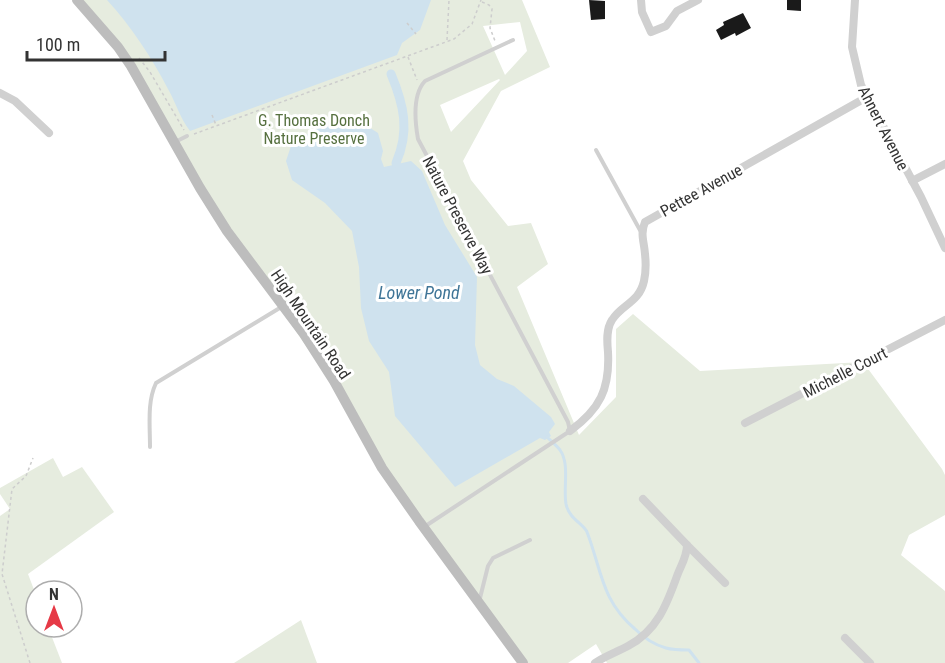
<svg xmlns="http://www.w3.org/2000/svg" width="945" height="663" viewBox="0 0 945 663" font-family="'Roboto Condensed',sans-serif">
	<rect width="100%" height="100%" fill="#fff"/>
	<g fill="#e6ecdf" fill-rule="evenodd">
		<path d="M77 0H522L550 67 501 91 463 161 471 180 508 226 531 223 548 264 517 287 579 435 616 397V329L633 314 700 371 863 362 942 469 945 475V515L909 535 901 555 945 591V663H607L596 644 568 663H523L419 521 347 406 229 233 144 87ZM520 22 527 51 505 75 483 26ZM499 79 500 80 451 132 440 105Z"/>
		<path d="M53 458 63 477 82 467 114 512 28 574 36 595V627H48L62 663H0V516L10 509 0 494V488Z"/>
		<path d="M301 620 317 663H234Z"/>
	</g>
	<g fill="#cfe2ee">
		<path d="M107 0H431L420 30 402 43 397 55 190 131C180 118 176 103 168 89 152 58 131 26 107 0Z"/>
		<path d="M353 117 378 133 383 151 381 159 384 167 411 161 422 171 445 225 477 277 475 345 480 365 497 379 514 386 551 417 555 424 549 432 551 436 545 440 540 438 455 487 395 416 389 372 369 341 361 308 359 267 352 231 325 203 292 180 286 161 292 143 331 121Z"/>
	</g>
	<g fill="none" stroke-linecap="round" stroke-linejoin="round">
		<path stroke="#cfe2ee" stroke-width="3" d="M547 437C551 441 556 445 560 450 570 464 563 487 566 504 569 519 584 524 587 532 602 571 601 600 635 629 643 637 655 645 666 648 673 650 681 650 689 650L699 663"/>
		<path stroke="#cfe2ee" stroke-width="9" d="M391 74C404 105 410 131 396 163"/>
	</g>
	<g fill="#1a1a1a">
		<path d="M589 0 605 1V19L591 20Z"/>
		<path d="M787 0H801V11L787 10Z"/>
		<path d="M743 13 751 28 736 36 735 33 721 40 716 30 724 25 723 22Z"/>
	</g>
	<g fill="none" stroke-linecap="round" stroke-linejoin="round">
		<g stroke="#cdcdcd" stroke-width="1.5" stroke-dasharray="3 3" stroke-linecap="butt">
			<path d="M482 2 489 5 492 9 490 28 495 41"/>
			<path d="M407 23 416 34"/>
			<path d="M447 40 449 0"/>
			<path d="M408 57 417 80"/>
			<path d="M139 58 150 72 184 130"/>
			<path d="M212 115 216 125"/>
			<path d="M194 134 454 39 472 24 481 0"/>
			<path d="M30 663 2 574 12 489 26 476 33 458"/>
		</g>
		<g stroke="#d0d0d0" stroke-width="4">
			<path d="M175 142 187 136"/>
			<path d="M596 150 641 232"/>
			<path d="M150 447C150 425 147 402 156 383L283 306"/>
			<path d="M424 527 570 431 568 422 418 139C415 122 412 95 425 81L513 40"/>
			<path d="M480 598 488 566 493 558 530 540"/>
		</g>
		<g stroke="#d0d0d0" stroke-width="8">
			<path d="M641 0 642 12 651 32 666 26 677 11 698 0"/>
			<path d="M855 0 852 47 861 85 921 197 945 248"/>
			<path d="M0 93 15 101 49 133"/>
			<path d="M912 181 945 164"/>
			<path d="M745 423 945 320"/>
			<path d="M570 431C600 409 610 389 608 352 607 342 606 329 612 320 622 304 639 303 644 281 646 272 646 263 645 254 644 241 640 234 645 222L867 97"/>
			<path d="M687 545 725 583"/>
			<path d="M845 638 870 663"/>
			<path d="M595 663C605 656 617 652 628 646 657 631 667 604 677 576 681 565 687 557 687 545L643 499"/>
		</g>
		<path stroke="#bdbdbd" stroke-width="10" d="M77 0 118 47 131 66 200 188 227 231 304 334 334 381 382 468 419 521 523 663"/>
	</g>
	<g text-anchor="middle" stroke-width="6" stroke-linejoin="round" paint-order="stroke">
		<g font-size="16" fill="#56703f" stroke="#fff">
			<text x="314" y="126">G. Thomas Donch<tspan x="314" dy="18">Nature Preserve</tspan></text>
		</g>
		<g font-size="16" fill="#333" stroke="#fff">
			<text transform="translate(884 128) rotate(63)" y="6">Ahnert Avenue</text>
			<text transform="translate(701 190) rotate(-29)" y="6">Pettee Avenue</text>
			<text transform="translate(458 215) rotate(62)" y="6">Nature Preserve Way</text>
			<text transform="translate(311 324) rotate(56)" y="6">High Mountain Road</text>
			<text transform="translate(845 372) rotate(-27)" y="6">Michelle Court</text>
		</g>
		<g font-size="18" font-style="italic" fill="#3f7597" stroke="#fff">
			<text x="419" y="299">Lower Pond</text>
		</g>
	</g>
	<g transform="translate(54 609)"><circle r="28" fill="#ffffff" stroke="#adadad" stroke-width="1.5"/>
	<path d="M0-4.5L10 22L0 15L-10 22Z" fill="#e63946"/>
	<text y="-9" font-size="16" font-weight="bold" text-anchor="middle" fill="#333333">N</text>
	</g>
	<path d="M27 51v9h138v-9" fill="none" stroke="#333333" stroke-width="3"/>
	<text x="36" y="51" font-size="18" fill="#333333" stroke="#ffffff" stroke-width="4.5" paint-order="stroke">100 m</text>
</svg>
